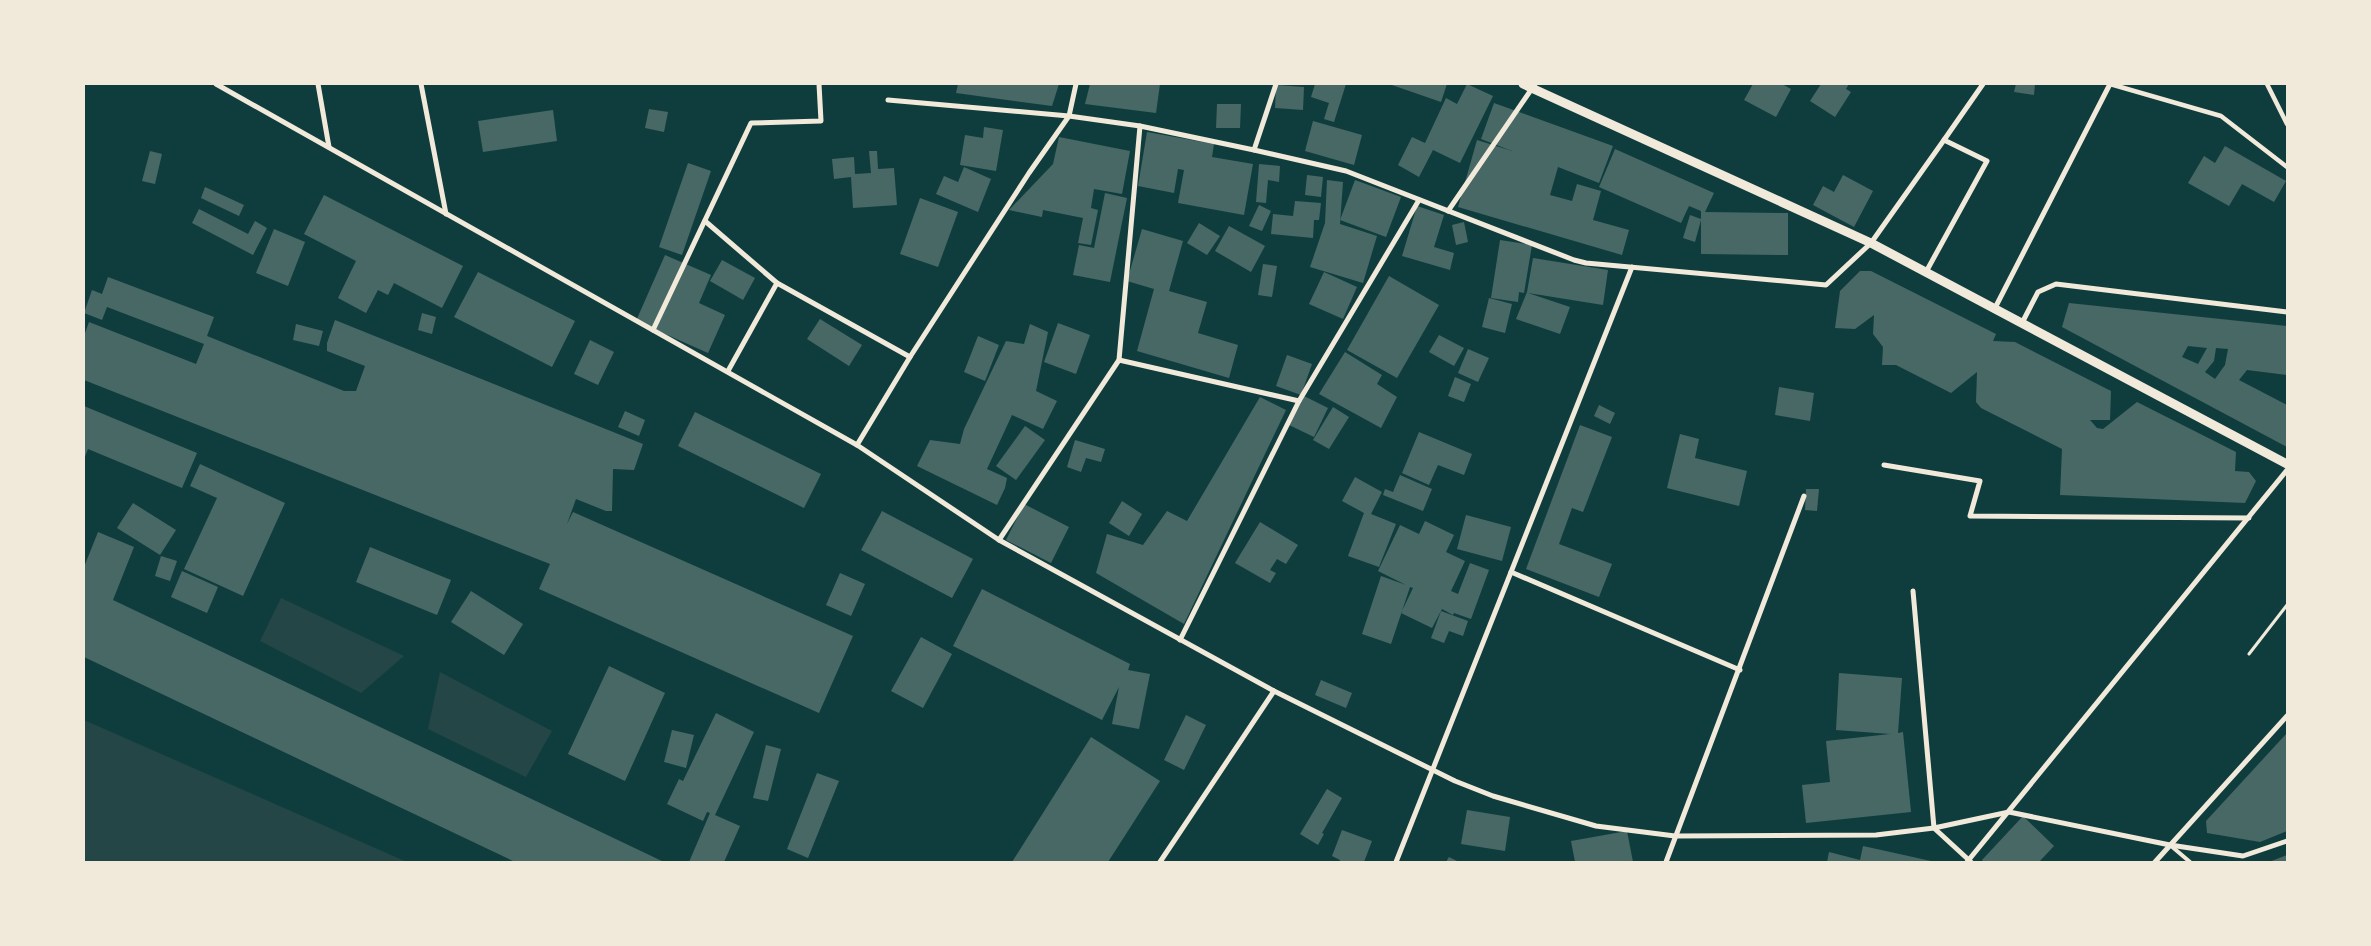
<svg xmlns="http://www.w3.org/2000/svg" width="2371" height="946" viewBox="0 0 2371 946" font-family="Ubuntu,sans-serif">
	<rect width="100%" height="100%" fill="#0f3d3e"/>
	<g fill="#244646">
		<path d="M281 598 404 656 361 693 260 641Z"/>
		<path d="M440 672 552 731 526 777 428 729Z"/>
		<path d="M84 720 407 862H84Z"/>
	</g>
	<g fill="#486865" fill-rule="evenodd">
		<path d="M958 84H1059L1052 106 956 93Z"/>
		<path d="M1090 84H1160L1156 113 1085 104Z"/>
		<path d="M1315 84H1346L1334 122 1324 119 1329 103 1311 97Z"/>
		<path d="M1389 84H1447L1441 102Z"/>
		<path d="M1467 84 1493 96 1460 163 1433 150 1419 177 1398 165 1412 137 1425 143 1446 98 1457 104Z"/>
		<path d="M1753 84H1782L1791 89 1776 117 1744 100Z"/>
		<path d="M1821 84H1849L1846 89 1851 92 1835 117 1810 101Z"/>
		<path d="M2016 84H2035L2034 95 2014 92Z"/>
		<path d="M1276 85 1304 87 1303 110 1275 108Z"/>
		<path d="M1494 103 1613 146 1599 183 1558 167 1550 195 1572 201 1577 184 1601 191 1593 220 1629 230 1622 255 1458 207 1477 140 1512 151 1481 139Z"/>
		<path d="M1217 104H1241L1240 128H1216Z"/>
		<path d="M649 109 668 112 664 132 645 128Z"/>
		<path d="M553 110 557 141 483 152 478 121Z"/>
		<path d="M1313 121 1362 135 1354 165 1305 151Z"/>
		<path d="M984 127 1003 130 996 171 960 165 965 135 983 138Z"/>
		<path d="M1147 132 1214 144 1212 157 1253 164 1244 215 1178 203 1184 170 1178 169 1174 193 1138 186Z"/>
		<path d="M1059 137 1130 151 1122 194 1094 189 1091 208 1098 210 1091 245 1078 243 1083 218 1043 210 1042 217 1009 210 1053 164Z"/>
		<path d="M2225 146 2286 181 2274 202 2242 184 2229 206 2188 183 2204 156 2215 163Z"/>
		<path d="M1615 149 1714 193 1705 212 1788 213V255L1701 254V220L1695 242 1683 238 1690 215 1701 219V211L1689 206 1681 223 1599 187Z"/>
		<path d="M150 151 162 154 155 184 142 181Z"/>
		<path d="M869 151H877L878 169 894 168 897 205 853 208 851 177 834 179 832 159 854 157 855 174 871 173Z"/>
		<path d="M688 163 711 171 682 255 659 247Z"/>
		<path d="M1259 164 1280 166 1279 182 1268 180 1266 203 1256 202Z"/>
		<path d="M964 167 991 179 978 212 936 194 944 176 958 182Z"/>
		<path d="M1307 175 1323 177 1321 197 1305 195Z"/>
		<path d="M1843 175 1873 191 1854 227 1813 205 1823 186 1834 192Z"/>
		<path d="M1327 180 1343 182 1340 224 1377 236 1363 283 1310 267 1325 223Z"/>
		<path d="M1355 180 1401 197 1386 237 1340 220Z"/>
		<path d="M205 187 244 205 239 216 201 198Z"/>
		<path d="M1105 193 1127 198 1110 282 1073 275 1079 245 1094 248Z"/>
		<path d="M324 195 463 266 442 308 394 283 388 295 378 290 366 313 338 298 356 261 304 234Z"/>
		<path d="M920 198 958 212 938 267 900 254Z"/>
		<path d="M1295 201 1321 203 1319 220H1314L1313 238 1271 234 1273 214 1293 216Z"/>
		<path d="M1259 205 1271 211 1262 231 1249 226Z"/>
		<path d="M1417 206 1444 215 1434 247 1454 253 1450 270 1402 256Z"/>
		<path d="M199 209 248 234 255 221 267 228 253 255 192 223Z"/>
		<path d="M1464 222 1468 242 1456 245 1452 225Z"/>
		<path d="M1199 223 1220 236 1207 255 1187 243Z"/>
		<path d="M1229 226 1265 246 1251 272 1215 251Z"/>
		<path d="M274 229 305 242 288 286 256 273Z"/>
		<path d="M1142 229 1183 241 1169 291 1207 302 1198 333 1238 345 1229 378 1137 351 1154 289 1127 281Z"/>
		<path d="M1500 240 1532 245 1524 293 1519 292 1518 302 1491 298Z"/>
		<path d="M665 255 711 275 699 303 725 315 708 353 636 321Z"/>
		<path d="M1533 258 1608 270 1603 305 1528 293 1570 307 1560 334 1516 319 1527 292Z"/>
		<path d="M722 260 755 278 743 300 710 281Z"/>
		<path d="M1263 264 1277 266 1272 297 1258 295Z"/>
		<path d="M1860 271H1871L1996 334 1993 341 2015 342 2111 391 2110 420H2090L2097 428 2103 429 2137 402 2236 452 2235 471 2249 472 2256 481 2245 503 2060 495 2062 449 1981 408 1976 402 1977 372 1951 393 1896 365H1882L1883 347 1873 334 1874 315 1855 329 1835 328 1840 291Z"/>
		<path d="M478 272 575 321 552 367 454 317Z"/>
		<path d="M1324 272 1357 287 1343 319 1309 304Z"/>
		<path d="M1389 276 1439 305 1397 378 1347 350Z"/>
		<path d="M108 277 214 317 207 336 344 391H356L365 366 327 351V343L335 320 643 444 634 470 613 469 612 511H606L576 499 567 524 573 512 853 636 819 713 539 589 550 564 84 380V336L89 322 196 364 204 344 107 307 102 320 84 313 92 290 102 294Z"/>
		<path d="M1489 298 1512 304 1505 333 1482 327Z"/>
		<path d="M2069 303 2287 326V375L2247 370 2239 380 2287 405V447L2062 327ZM2188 346 2207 348 2198 364 2182 357ZM2216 348 2228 349 2225 365 2215 379 2205 372 2214 361Z"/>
		<path d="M422 313 436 317 432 334 418 330Z"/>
		<path d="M820 319 862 345 849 366 807 339Z"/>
		<path d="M1058 323 1090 335 1076 374 1044 362Z"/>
		<path d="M296 324 323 331 319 346 293 340Z"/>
		<path d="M1030 324 1048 332 1036 391 1057 401 1043 429 1012 415 987 469 1007 478 1005 488 997 505 917 466 930 440 960 444 964 429 1006 341 1024 344Z"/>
		<path d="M1439 335 1464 348 1454 366 1429 352Z"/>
		<path d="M978 336 999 345 985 381 964 372Z"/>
		<path d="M590 340 614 352 598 385 574 374Z"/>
		<path d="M1468 349 1489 358 1478 382 1458 373Z"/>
		<path d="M1345 352 1382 375 1377 384 1397 397 1381 428 1319 394Z"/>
		<path d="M1287 355 1312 364 1301 395 1276 386Z"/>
		<path d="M1455 377 1471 384 1464 402 1448 396Z"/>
		<path d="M1779 387 1814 393 1810 421 1775 415Z"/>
		<path d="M1304 396 1328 408 1314 437 1289 425Z"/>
		<path d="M1260 397 1286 410 1184 624 1096 573 1107 534 1143 545 1167 511 1187 521Z"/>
		<path d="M1599 405 1615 413 1610 424 1594 416Z"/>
		<path d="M84 406 197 453 182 488 88 449 84 459Z"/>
		<path d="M1333 407 1349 417 1329 449 1313 440Z"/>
		<path d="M625 411 645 420 639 436 618 427Z"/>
		<path d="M695 412 821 474 804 508 678 446Z"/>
		<path d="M1580 425 1612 437 1583 512 1572 508 1559 544 1612 564 1599 597 1526 569Z"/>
		<path d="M1025 426 1045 440 1016 480 996 466Z"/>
		<path d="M1419 432 1472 454 1464 475 1438 465 1429 485 1402 473Z"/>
		<path d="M1680 434 1699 439 1695 458 1747 471 1739 506 1667 488Z"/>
		<path d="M1075 440 1105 449 1101 462 1086 458 1081 472 1067 467Z"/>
		<path d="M200 464 285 503 243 596 184 569 217 498 190 486Z"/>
		<path d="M1400 475 1432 489 1423 511 1383 495 1385 489 1393 492Z"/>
		<path d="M1355 477 1382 492 1371 514 1396 524 1379 567 1348 556 1364 513 1342 501Z"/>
		<path d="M1806 489H1819L1817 511 1805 510Z"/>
		<path d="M1122 501 1142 514 1129 536 1109 523Z"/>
		<path d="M133 503 176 530 160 555 117 528Z"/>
		<path d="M1024 504 1069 527 1051 563 1006 540Z"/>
		<path d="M882 511 973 559 952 598 861 550Z"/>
		<path d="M1466 515 1511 527 1502 561 1457 549Z"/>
		<path d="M1425 521 1454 535 1446 552 1465 561 1451 591 1458 594 1470 563 1489 570 1471 619 1454 613 1453 615 1442 609 1432 628 1401 613 1413 588 1410 587 1391 644 1362 634 1381 576 1406 585 1378 571 1400 525 1419 534Z"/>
		<path d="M1260 522 1298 545 1286 564 1277 559 1270 570 1276 573 1270 583 1235 563Z"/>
		<path d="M98 532 134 547 113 600 664 862H515L84 657V567Z"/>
		<path d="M370 547 451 580 437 615 356 582Z"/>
		<path d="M161 556 177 561 170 581 155 576Z"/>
		<path d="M182 571 218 587 207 613 171 597Z"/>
		<path d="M840 573 865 584 851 616 826 605Z"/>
		<path d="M982 589 1130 664 1128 670 1150 674 1139 729 1112 724 1119 687 1102 720 953 646Z"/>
		<path d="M471 591 523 624 504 655 451 622Z"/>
		<path d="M1441 611 1468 621 1463 636 1449 631 1444 643 1431 638Z"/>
		<path d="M921 637 952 654 923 708 891 691Z"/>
		<path d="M609 666 665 693 625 781 568 754Z"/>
		<path d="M1839 673 1902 678 1898 733 1903 732 1911 812 1806 823 1802 785 1830 782 1826 741 1890 734 1836 730Z"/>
		<path d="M1321 680 1352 693 1346 708 1315 695Z"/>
		<path d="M716 713 754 732 715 815 740 826 724 862H689L710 813 707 812 703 821 667 804 679 779 683 781Z"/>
		<path d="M1186 715 1206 725 1184 770 1164 760Z"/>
		<path d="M672 730 694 735 686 768 664 762Z"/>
		<path d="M2287 733V831L2260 842 2207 833 2206 821Z"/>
		<path d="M1091 737 1160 781 1108 862H1012Z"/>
		<path d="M766 745 781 749 768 801 753 798Z"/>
		<path d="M817 773 839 781 808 858 787 849Z"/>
		<path d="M1327 789 1342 798 1322 833 1324 834 1318 845 1300 834Z"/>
		<path d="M1467 810 1510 817 1505 851 1461 844Z"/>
		<path d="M2023 816 2054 846 2039 862H1984L1982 860Z"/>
		<path d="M1342 830 1372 841 1364 862H1339L1340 860 1332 856Z"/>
		<path d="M1627 831 1633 862H1575L1571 841Z"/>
		<path d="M1863 846 1931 861V862H1827L1829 852 1860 860Z"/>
		<path d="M2287 855V862H2269Z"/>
		<path d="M1449 857 1459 862H1446Z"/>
	</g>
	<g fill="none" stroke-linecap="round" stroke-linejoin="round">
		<path stroke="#f1e9da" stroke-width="3" d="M2249 654 2287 605"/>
		<path stroke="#f1e9da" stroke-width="4" d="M2170 845 2190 862"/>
		<g stroke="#f1e9da" stroke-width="4.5">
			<path d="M2110 84 2221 116 2287 167"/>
			<path d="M2267 84 2287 124"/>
		</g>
		<g stroke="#f1e9da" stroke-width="5">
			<path d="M216 84 857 445 999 540 1274 691 1455 781 1493 796 1596 826 1675 836 1876 835 1934 828 2009 812 2170 845 2243 856 2287 841"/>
			<path d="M318 84 329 147"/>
			<path d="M421 84 446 214"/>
			<path d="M888 100 1069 116 1140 126 1254 150 1346 171 1574 260 1586 263 1826 285 1871 243 1944 140"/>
			<path d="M1254 150 1276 84"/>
			<path d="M1448 211 1535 84"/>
			<path d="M705 221 777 283 910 357"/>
			<path d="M1926 272 1987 161 1944 140 1983 84"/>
			<path d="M1995 308 2110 84"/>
			<path d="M2022 323 2038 292 2056 284 2287 312"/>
			<path d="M653 330 751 123 821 121 819 84"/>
			<path d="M1119 360 1299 401"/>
			<path d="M728 371 777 283"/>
			<path d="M857 445 910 357 1029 173 1069 116 1076 84"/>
			<path d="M1884 465 1980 481 1970 516 2249 518"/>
			<path d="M999 540 1119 360 1140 126"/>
			<path d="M1511 572 1740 670"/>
			<path d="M1913 591 1934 828 1971 862"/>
			<path d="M1180 640 1299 401 1419 200"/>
			<path d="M1160 862 1274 691"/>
			<path d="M1396 862 1632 267"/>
			<path d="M1666 862 1804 496"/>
			<path d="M1967 862 2287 470"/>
			<path d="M2155 862 2287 716"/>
		</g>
		<path stroke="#f1e9da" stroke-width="9" d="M1523 84 1871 243 2287 464"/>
	</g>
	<rect width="2371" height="946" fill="none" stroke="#f1e9da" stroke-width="170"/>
</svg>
